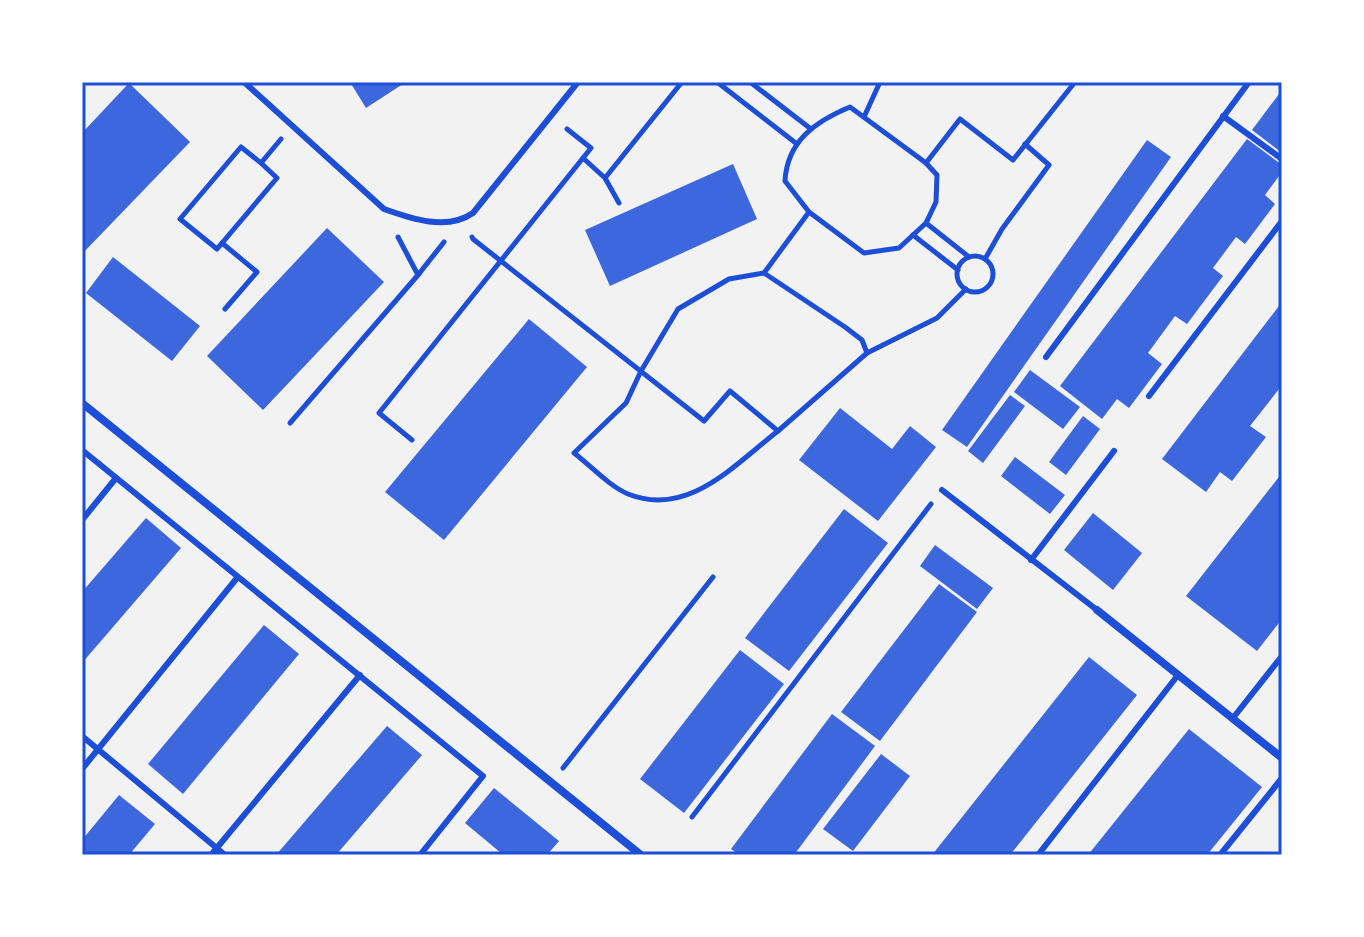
<svg xmlns="http://www.w3.org/2000/svg" width="1364" height="937" viewBox="0 0 1364 937" font-family="Literata,serif">
	<rect width="100%" height="100%" fill="#f2f2f2"/>
	<g fill="#3d67dc">
		<path d="M350 82H406L366 108Z"/>
		<path d="M129 83 190 142 82 254V133Z"/>
		<path d="M1282 90V153L1252 130Z"/>
		<path d="M1247 139 1282 165V172L1265 195 1275 204 1245 244 1236 237 1213 268 1223 276 1187 324 1175 316 1148 353 1162 364 1129 408 1117 399 1102 419 1060 386Z"/>
		<path d="M1147 140 1171 157 967 447 942 430Z"/>
		<path d="M733 164 757 219 610 286 585 230Z"/>
		<path d="M327 228 384 282 263 410 207 356Z"/>
		<path d="M113 257 200 326 172 361 86 293Z"/>
		<path d="M1282 302V391L1279 389 1250 426 1266 437 1232 481 1220 472 1206 492 1162 459Z"/>
		<path d="M529 319 587 367 444 540 385 492Z"/>
		<path d="M1030 370 1080 407 1063 429 1014 392Z"/>
		<path d="M1010 395 1025 406 983 463 968 451Z"/>
		<path d="M840 408 892 449 910 426 936 447 878 521 799 460Z"/>
		<path d="M1083 416 1100 429 1066 475 1049 462Z"/>
		<path d="M1015 457 1065 495 1050 514 1001 476Z"/>
		<path d="M1282 473V619L1257 651 1186 596Z"/>
		<path d="M844 509 888 543 789 671 745 638Z"/>
		<path d="M1093 513 1142 553 1113 590 1064 550Z"/>
		<path d="M146 518 181 548 82 663V592Z"/>
		<path d="M935 545 993 588 977 609 920 566Z"/>
		<path d="M939 584 977 612 880 741 841 712Z"/>
		<path d="M264 625 299 654 183 794 148 764Z"/>
		<path d="M740 650 784 684 684 813 640 779Z"/>
		<path d="M1089 657 1137 695 1010 855H932Z"/>
		<path d="M832 714 875 746 794 855H740L731 849Z"/>
		<path d="M387 726 422 755 336 855H276Z"/>
		<path d="M1189 729 1262 787 1207 855H1088Z"/>
		<path d="M881 754 910 776 853 851 823 829Z"/>
		<path d="M494 788 559 841 547 855H500L501 853 465 823Z"/>
		<path d="M119 795 155 824 129 855H82V840Z"/>
	</g>
	<g fill="none" stroke-linecap="round" stroke-linejoin="round">
		<g stroke="#1d4ed8" stroke-width="5">
			<path d="M717 82 797 144"/>
			<path d="M750 82 811 129"/>
			<path d="M850 107 926 163 937 175 936 202 926 223 899 248 864 253 809 212 785 181C787 141 816 121 850 107Z"/>
			<path d="M864 117 880 82"/>
			<path d="M583 158 605 178 619 203"/>
			<path d="M261 163 241 147 180 219 217 249 277 178 261 163 281 139"/>
			<path d="M926 163 960 119 1013 160 1075 82"/>
			<path d="M605 178 682 82"/>
			<path d="M926 223 969 257"/>
			<path d="M913 235 958 270"/>
			<path d="M398 237 418 275 444 242"/>
			<path d="M472 237 473 239 704 421 730 391 778 431C734 465 688 518 628 494 609 486 590 465 574 453L626 403 641 371 678 309 729 279 764 273 809 212"/>
			<path d="M222 243 257 272 225 309"/>
			<circle cx="975" cy="274" r="18"/>
			<path d="M985 259 1002 229 1049 165 1025 144"/>
			<path d="M764 273 845 327 862 340 867 353 778 431"/>
			<path d="M867 353 937 318 966 289"/>
			<path d="M290 423 418 275"/>
			<path d="M412 440 379 413 591 148 567 129"/>
			<path d="M563 768 713 577"/>
			<path d="M692 817 931 504"/>
		</g>
		<g stroke="#1d4ed8" stroke-width="6">
			<path d="M244 82 384 209C412 219 447 231 473 213L578 82"/>
			<path d="M1223 116 1282 159"/>
			<path d="M1046 357 1249 82"/>
			<path d="M1149 396 1282 221"/>
			<path d="M82 450 483 776 420 855"/>
			<path d="M942 490 1097 610"/>
			<path d="M82 520 116 478"/>
			<path d="M1031 560 1114 451"/>
			<path d="M1233 718 1282 656"/>
			<path d="M82 736 225 855"/>
			<path d="M82 769 237 578"/>
			<path d="M211 855 360 675"/>
			<path d="M1038 855 1178 675"/>
			<path d="M1220 855 1282 778"/>
		</g>
		<g stroke="#1d4ed8" stroke-width="8">
			<path d="M82 403 641 855"/>
			<path d="M1097 610 1282 758"/>
		</g>
	</g>
	<rect width="1364" height="937" fill="none" stroke="#ffffff" stroke-width="168"/>
	<rect x="84" y="84" width="1196" height="769" fill="none" stroke="#1d4ed8" stroke-width="3"/>
</svg>
